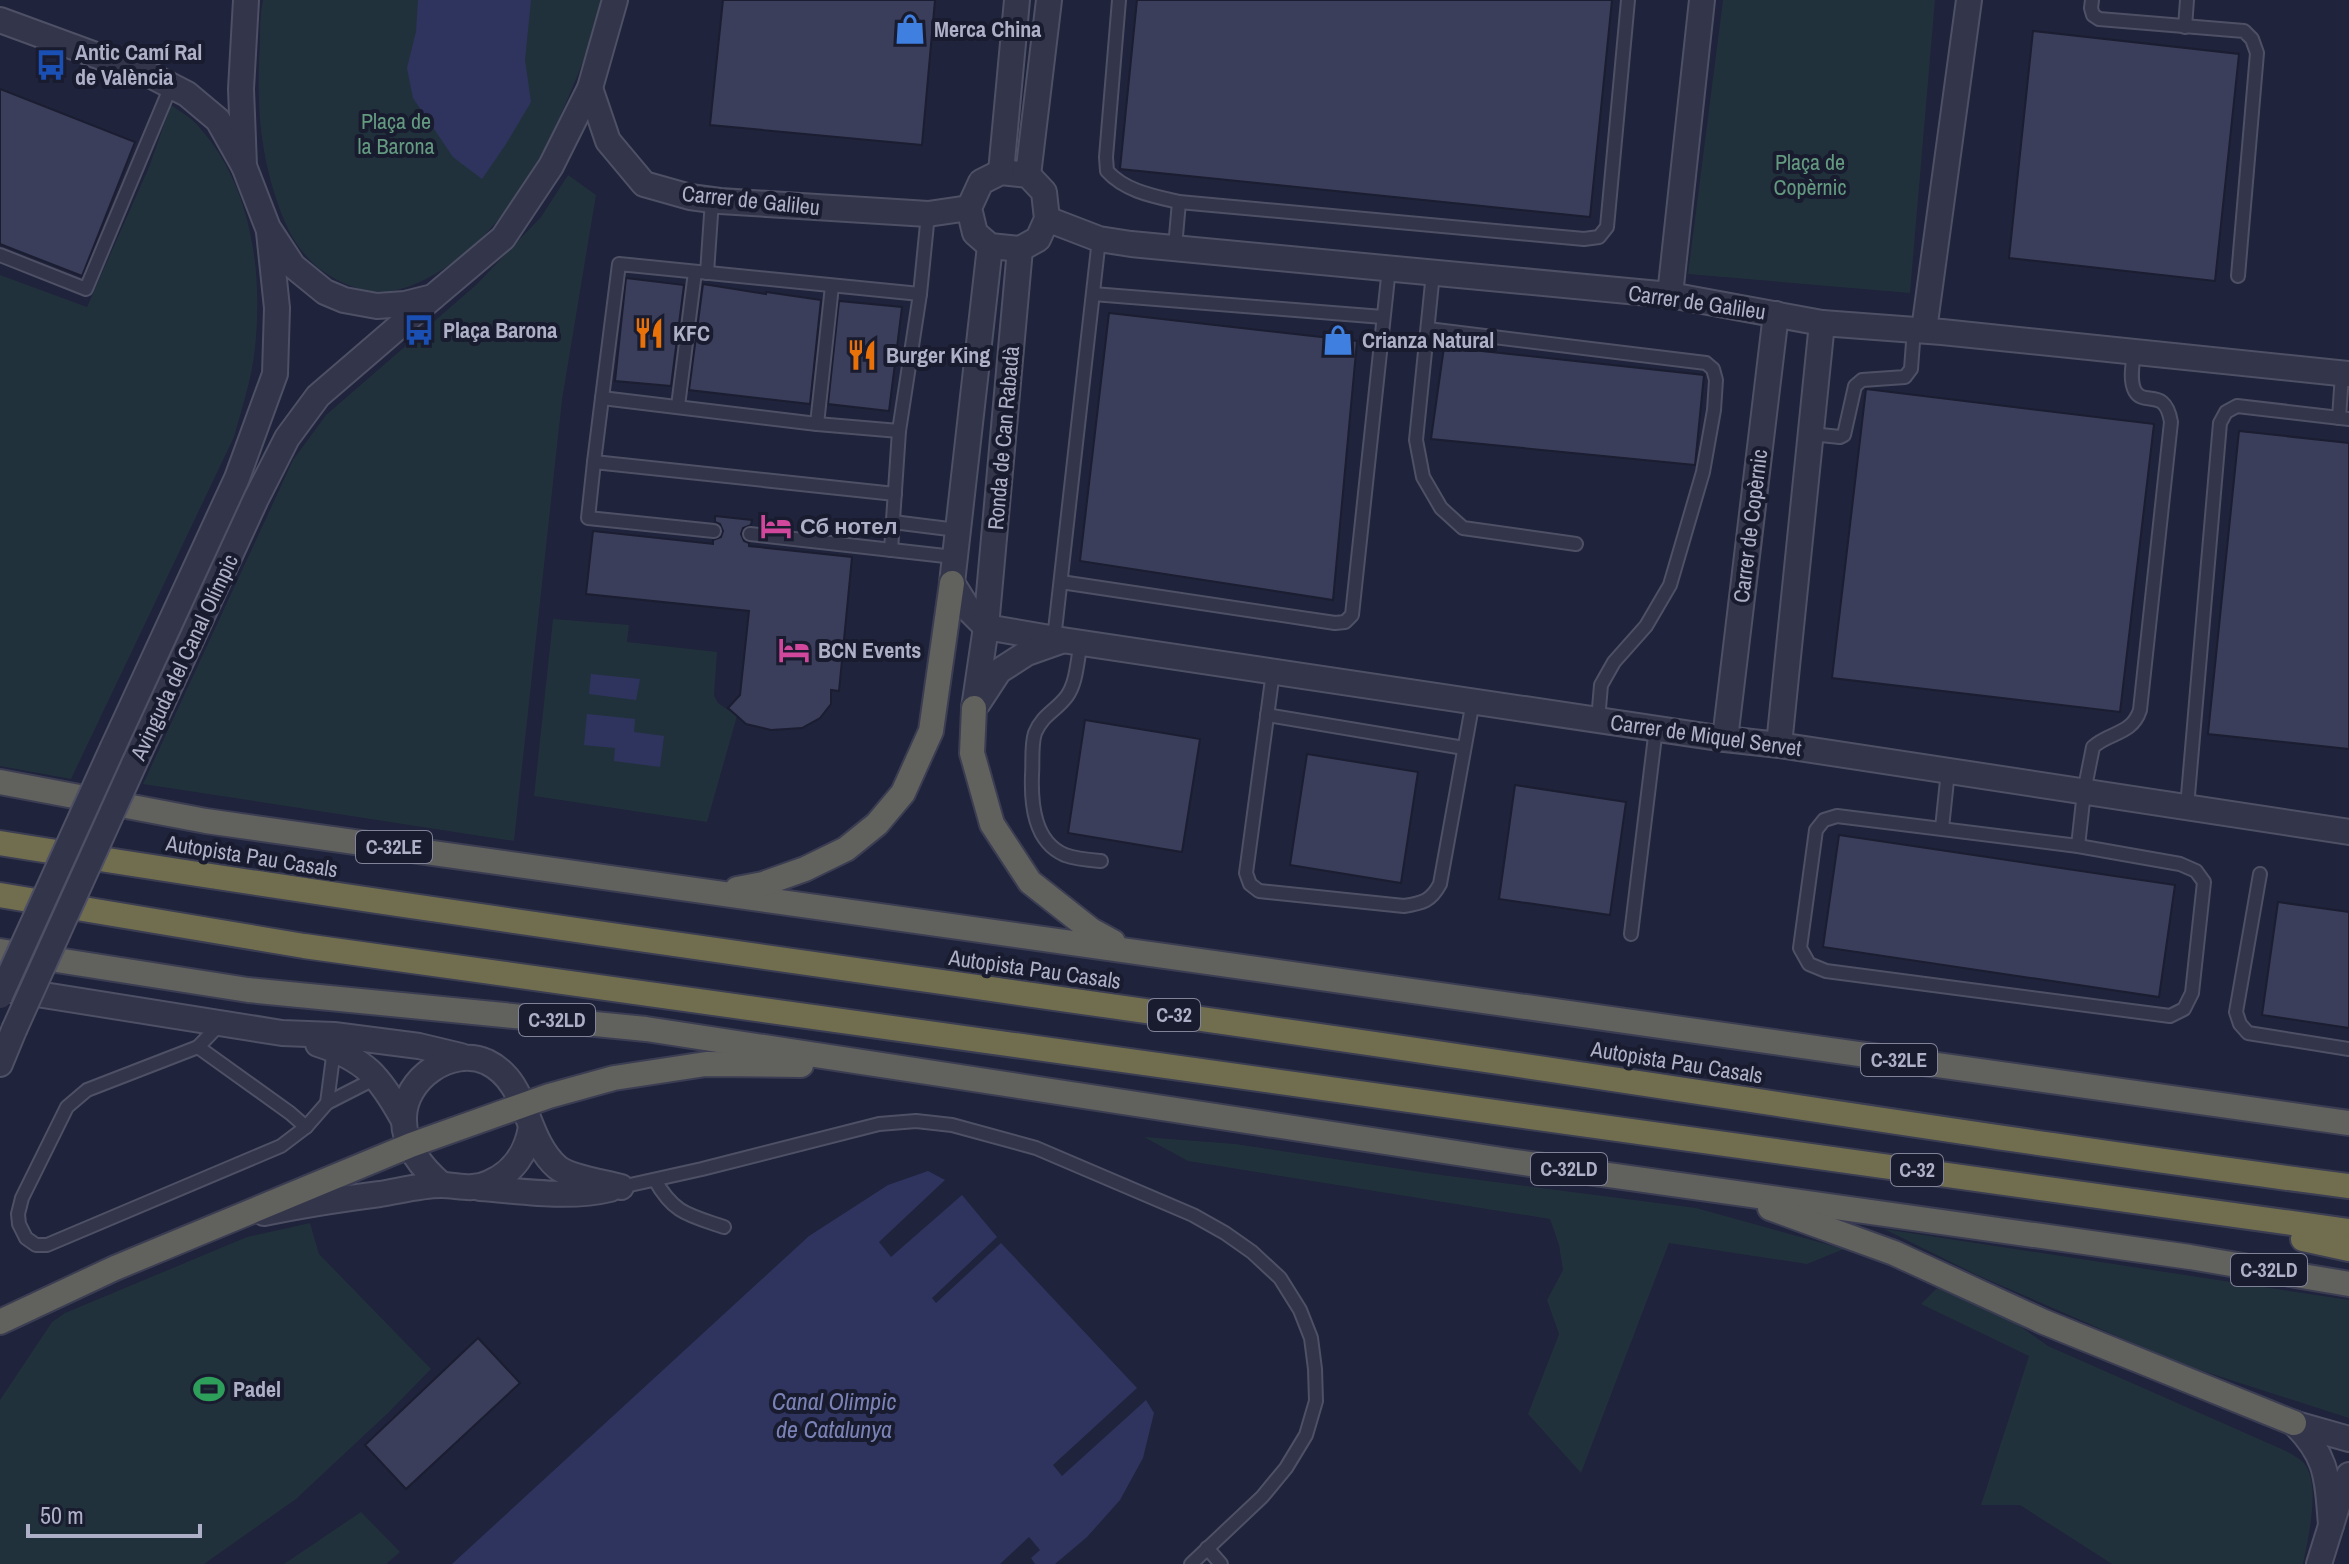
<svg xmlns="http://www.w3.org/2000/svg" width="2349" height="1564" viewBox="0 0 2349 1564" font-family="'Archivo Narrow',sans-serif">
	<rect width="100%" height="100%" fill="#1f233b"/>
	<g fill="#21313c">
		<path d="M263 0H603C596 29 585 58 573 86 542 162 501 240 426 279 401 292 377 296 351 286 299 267 282 224 269 174 258 130 257 88 260 42 260 28 260 14 263 0Z"/>
		<path d="M1723 0H1935L1910 293 1688 274Z"/>
		<path d="M171 105C181 112 193 119 200 128 252 187 263 272 255 348 252 378 242 408 234 437L71 779 0 766V275L87 307 149 167Z"/>
		<path d="M568 175 596 195 562 400 514 841 143 784 293 460 326 415 476 285 541 217Z"/>
		<path d="M553 619 629 625 627 642 717 652 714 696 718 703 737 716 707 822 534 796Z"/>
		<path d="M1144 1137 1235 1144 1434 1174 1696 1208 1844 1249 1807 1264 1669 1243 1581 1473 1528 1414 1559 1334 1547 1300 1563 1270 1559 1245 1550 1219 1188 1161Z"/>
		<path d="M310 1223 319 1254 431 1369 388 1413 296 1499 204 1564H0V1400L52 1322 65 1313 247 1237Z"/>
		<path d="M1884 1229 2349 1300V1418L2181 1364 1977 1275Z"/>
		<path d="M1937 1288 2013 1321 2048 1346 2286 1451C2291 1454 2299 1458 2303 1462 2322 1483 2308 1538 2303 1564H2112L2020 1505H1981L2029 1356 1921 1304Z"/>
		<path d="M361 1512 400 1552 386 1564H284Z"/>
	</g>
	<g fill="#2f345e">
		<path d="M418 0H531L525 60 531 102 506 144 482 179 453 157 413 98 407 68 416 32Z"/>
		<path d="M591 674 640 679 636 700 589 694Z"/>
		<path d="M587 714 635 719 634 732 664 736 660 767 614 761 615 748 584 745Z"/>
		<path d="M928 1171 945 1180 879 1242 891 1257 962 1195 997 1237 932 1298 936 1303 1001 1243 1137 1388 1053 1465 1062 1476 1146 1400 1154 1413 1143 1458 1120 1500 1087 1537 1055 1564H1035L1031 1558 1040 1550 1029 1537 1000 1564H452L809 1236 888 1185Z"/>
	</g>
	<g fill="#3b3e5b" stroke="#1b1d31" stroke-width="2">
		<path d="M723 0H935L922 145 710 125Z"/>
		<path d="M1137 0H1612L1590 217 1120 169Z"/>
		<path d="M2033 31 2239 54 2215 281 2009 258Z"/>
		<path d="M0 89 135 142 82 276 0 244Z"/>
		<path d="M626 278 684 285 671 386 615 381Z"/>
		<path d="M703 284 766 294V292L821 300 810 404 689 390Z"/>
		<path d="M839 301 902 307 889 411 828 404Z"/>
		<path d="M1109 313 1357 341 1333 600 1080 561Z"/>
		<path d="M1444 347 1704 375 1695 465 1431 439Z"/>
		<path d="M1866 389 2154 424 2120 712 1832 678Z"/>
		<path d="M2239 431 2349 443V749L2208 734Z"/>
		<path d="M715 516 752 520 751 525 743 528 741 534 744 541 749 543V546L852 557 839 691 831 690V704L820 718 802 728 771 730 746 724 728 708 740 695 749 611 586 594 593 531 713 544V540L721 537 723 531 720 524 715 522Z"/>
		<path d="M1085 720 1200 739 1182 852 1068 833Z"/>
		<path d="M1307 754 1418 772 1401 883 1290 865Z"/>
		<path d="M1515 785 1626 802 1610 915 1499 899Z"/>
		<path d="M1839 835 2175 885 2159 997 1823 947Z"/>
		<path d="M2278 902 2349 912V1028L2262 1015Z"/>
		<path d="M478 1338 520 1383 406 1489 365 1445Z"/>
	</g>
	<g fill="none" stroke-linecap="round" stroke-linejoin="round">
		<defs>
			<g id="service">
				<path d="M1119 0 1106 157 1107 171C1125 191 1153 196 1179 202L1584 239 1599 237 1607 227 1628 0"/>
				<path d="M2092 0 2091 8 2093 15 2099 19 2244 31 2252 39 2257 53 2238 276"/>
				<path d="M2185 27 2187 0"/>
				<path d="M1175 247 1179 202"/>
				<path d="M0 255 86 289 171 86"/>
				<path d="M619 264 920 294 899 431 817 424 602 398Z"/>
				<path d="M707 273 712 200"/>
				<path d="M1433 273 1416 440 1423 477 1441 508 1463 528 1576 544"/>
				<path d="M920 294 928 214"/>
				<path d="M1093 294 1383 317"/>
				<path d="M1428 329 1706 363 1713 369 1716 380 1714 410 1703 472 1670 585 1646 626 1614 662 1601 685 1598 720"/>
				<path d="M678 406 695 272"/>
				<path d="M2339 418 2342 374"/>
				<path d="M817 424 832 286"/>
				<path d="M1811 434 1840 437 1844 435 1855 386 1862 380 1905 377 1911 369 1914 329"/>
				<path d="M594 462 602 398"/>
				<path d="M893 522 957 530"/>
				<path d="M714 531 588 518 594 462 895 494"/>
				<path d="M750 534 954 557"/>
				<path d="M891 550 899 431"/>
				<path d="M1061 582 1335 623 1345 622 1352 615 1389 268"/>
				<path d="M1054 639 1099 239"/>
				<path d="M1081 643C1077 660 1077 682 1067 696 1056 711 1043 714 1035 733 1031 745 1033 762 1032 775 1031 804 1034 842 1065 855 1076 859 1089 860 1101 861"/>
				<path d="M1273 672 1246 873 1250 884 1259 891 1404 906C1423 903 1431 901 1440 884L1473 701"/>
				<path d="M1267 715 1464 748"/>
				<path d="M2187 807 2220 423 2226 412 2237 406 2349 419"/>
				<path d="M1837 816 2078 846 2180 864 2196 871 2204 882 2192 993 2184 1009 2170 1016 1826 971 1809 964 1800 948 1816 830 1824 820Z"/>
				<path d="M1942 828 1948 771"/>
				<path d="M2078 846 2084 792 2093 747C2109 732 2132 735 2140 710L2171 422C2165 386 2144 407 2135 391 2129 380 2133 363 2134 351"/>
				<path d="M2260 874 2236 1012 2240 1024 2248 1033 2349 1049"/>
				<path d="M1631 934 1656 728"/>
				<path d="M221 1023 198 1047 87 1090 67 1107 22 1198 18 1214 19 1224 26 1238 36 1245H47L281 1146 306 1127 327 1103 376 1078"/>
				<path d="M198 1047 290 1113 306 1127"/>
				<path d="M327 1103 334 1049"/>
				<path d="M655 1180C674 1214 689 1215 724 1227"/>
				<path d="M621 1187 702 1169 879 1124 916 1121 952 1125 1036 1148 1193 1215 1225 1233 1252 1252 1280 1278 1300 1310 1311 1338 1315 1369 1316 1401 1306 1435 1286 1468 1262 1497 1191 1564"/>
				<path d="M1207 1548 1221 1564"/>
			</g>
			<g id="minor">
				<path d="M0 20 150 75 187 94 218 120 244 166"/>
				<path d="M590 88 608 141 644 184 690 197 720 201 928 214 969 208"/>
				<path d="M1001 172 1028 175 1044 192 1047 219 1038 239 1020 249 990 246 975 233 969 208 981 182Z"/>
				<path d="M1001 172 1017 0"/>
				<path d="M1028 175 1049 0"/>
				<path d="M1047 219 1099 239 1131 244 1670 295 1822 323 1942 332 2349 374"/>
				<path d="M990 246 952 583 969 610 986 627 1062 640 1725 739 1779 745 2349 832"/>
				<path d="M1670 295 1702 0"/>
				<path d="M1924 330 1969 0"/>
				<path d="M978 703 999 671 1027 653 1061 641"/>
				<path d="M974 708 986 627 1020 249"/>
				<path d="M1725 739 1776 314"/>
				<path d="M1779 745 1822 323"/>
				<path d="M0 988 282 1033 334 1035 419 1046 461 1056"/>
				<path d="M318 1044C365 1059 380 1077 403 1119"/>
				<path d="M442 1185C423 1169 403 1145 404 1118 404 1079 451 1046 487 1062 529 1082 524 1138 557 1167 570 1178 603 1182 621 1187"/>
				<path d="M480 1188C522 1191 569 1199 610 1189"/>
				<path d="M264 1213C302 1205 341 1199 380 1194 399 1191 421 1185 441 1185 458 1185 472 1191 489 1183 513 1173 527 1152 531 1127"/>
				<path d="M2319 1564 2338 1503 2349 1475"/>
			</g>
			<g id="tertiary">
				<path d="M246 0 241 89 244 166 268 228 293 266 325 292 344 300 377 306 405 304 433 297 503 238 551 166 590 88 615 0"/>
				<path d="M113 747 237 478 275 374 277 308 269 232"/>
				<path d="M134 764 256 499 287 438 318 396 432 298"/>
				<path d="M0 1064 14 1030"/>
				<path d="M2294 1423C2329 1458 2327 1479 2331 1525"/>
				<path d="M2296 1424 2349 1439"/>
			</g>
			<g id="trunk">
				<path d="M974 708 972 753 992 824 1030 882 1091 930 1113 942"/>
				<path d="M0 782 206 821 2349 1123"/>
				<path d="M737 889 763 884 805 869 846 849 877 824 903 793 931 731 952 583"/>
				<path d="M0 951 248 990 646 1029 1509 1161 2190 1257 2349 1284"/>
				<path d="M1770 1208 1894 1253 2044 1322 2294 1423"/>
				<path d="M0 1322 115 1268 411 1145 549 1096 614 1078 706 1064 801 1065"/>
			</g>
			<g id="motorway">
				<path d="M0 843C487 921 976 985 1464 1057 1759 1100 2053 1148 2349 1186"/>
				<path d="M0 895 304 946 2349 1231"/>
				<path d="M2303 1239 2349 1249"/>
			</g>
		</defs>
		<use href="#service" stroke="#4e5065" stroke-width="16"/>
		<use href="#minor" stroke="#4e5065" stroke-width="28"/>
		<use href="#tertiary" stroke="#4e5065" stroke-width="28"/>
		<use href="#trunk" stroke="#3b3d52" stroke-width="28"/>
		<use href="#motorway" stroke="#3b3d52" stroke-width="28"/>
		<use href="#service" stroke="#33364b" stroke-width="12"/>
		<use href="#minor" stroke="#33364b" stroke-width="24"/>
		<use href="#tertiary" stroke="#33364b" stroke-width="24"/>
		<use href="#trunk" stroke="#61615e" stroke-width="24"/>
		<use href="#motorway" stroke="#716e50" stroke-width="24"/>
		<defs>
			<g id="tertiary-bridge">
				<path d="M0 996 113 747"/>
				<path d="M14 1030 134 764"/>
			</g>
		</defs>
		<use href="#tertiary-bridge" stroke="#4e5065" stroke-width="28" stroke-linecap="butt"/>
		<use href="#tertiary-bridge" stroke="#33364b" stroke-width="24"/>
	</g>
	<defs>
		<symbol id="shop-bare" viewBox="-9 -9 18 18"><path d="M-5-2.5h2.3a2.7 3.5 0 0 1 5.4 0H5L5.5 6h-11ZM-1.5-2.5h3a1.5 2.3 0 0 0-3 0Z" fill="#3f7fe0" stroke="#191b2f" stroke-width="2.5" paint-order="stroke"/></symbol>
		<symbol id="bus-bare" viewBox="-9 -9 18 18"><path d="M-5-6H5V4H4V6H2V4H-2V6H-4V4H-5ZM-3.5-4V0h7V-4ZM-3.5 1.2v1.5H-2V1.2ZM2 1.2v1.5H3.5V1.2Z" fill="#1a4fb4" stroke="#191b2f" stroke-width="2.5" paint-order="stroke"/></symbol>
		<symbol id="restaurant-bare" viewBox="-9 -9 18 18"><path d="M-5-6h1v4h1v-4h1v4h1v-4h1v5L-1.5 .5V6h-2V.5L-5-1ZM5-6V6H3V1.5H1.5Q1.5-4 5-6Z" fill="#e8710a" stroke="#191b2f" stroke-width="2.5" paint-order="stroke"/></symbol>
		<symbol id="hotel-bare" viewBox="-9 -9 18 18"><path d="M-6-4.5h1.5V1H6V5H4.5V3h-9V5H-6ZM-4 0a1.8 1.8 0 1 1 3.6 0ZM.5 0V-2.5h3Q6-2.5 6 0Z" fill="#d1479c" stroke="#191b2f" stroke-width="2.5" paint-order="stroke"/></symbol>
		<symbol id="stadium-bare" viewBox="-9 -9 18 18"><path d="M0-5a6.5 5 0 1 0 0 10a6.5 5 0 1 0 0-10ZM-3.5-1.8h7v3.6h-7Z" fill="#2e9e5b" stroke="#191b2f" stroke-width="2.5" paint-order="stroke"/></symbol>
	</defs>
	<g fill-rule="evenodd">
		<use href="#shop-bare" x="888" y="7" width="44" height="44"/>
		<use href="#bus-bare" x="29" y="43" width="44" height="44"/>
		<use href="#bus-bare" x="397" y="308" width="44" height="44"/>
		<use href="#restaurant-bare" x="627" y="311" width="44" height="44"/>
		<use href="#shop-bare" x="1316" y="318" width="44" height="44"/>
		<use href="#restaurant-bare" x="840" y="333" width="44" height="44"/>
		<use href="#hotel-bare" x="754" y="504" width="44" height="44"/>
		<use href="#hotel-bare" x="772" y="628" width="44" height="44"/>
		<use href="#stadium-bare" x="187" y="1367" width="44" height="44"/>
	</g>
	<g text-anchor="middle" stroke-width="8" stroke-linejoin="round" paint-order="stroke">
		<g fill="#191b2f" stroke="#818399" stroke-width="2">
			<rect x="356" y="831" width="76" height="32" rx="6"/>
			<rect x="1148" y="999" width="52" height="32" rx="6"/>
			<rect x="519" y="1004" width="76" height="32" rx="6"/>
			<rect x="1861" y="1044" width="76" height="32" rx="6"/>
			<rect x="1531" y="1153" width="76" height="32" rx="6"/>
			<rect x="1891" y="1154" width="52" height="32" rx="6"/>
			<rect x="2231" y="1254" width="76" height="32" rx="6"/>
		</g>
		<g font-size="20" font-weight="bold" fill="#aeb0c7">
			<text x="394" y="854">C-32LE</text>
			<text x="1174" y="1022">C-32</text>
			<text x="557" y="1027">C-32LD</text>
			<text x="1899" y="1067">C-32LE</text>
			<text x="1569" y="1176">C-32LD</text>
			<text x="1917" y="1177">C-32</text>
			<text x="2269" y="1277">C-32LD</text>
		</g>
		<g font-size="22" font-weight="bold" fill="#aeb0c7" stroke="#191b2f" text-anchor="start">
			<text x="934" y="37">Merca China</text>
			<text x="75" y="60">Antic Camí Ral<tspan x="75" dy="25">de València</tspan></text>
			<text x="443" y="338">Plaça Barona</text>
			<text x="673" y="341">KFC</text>
			<text x="1362" y="348">Crianza Natural</text>
			<text x="886" y="363">Burger King</text>
			<text x="800" y="534">Сб нотел</text>
			<text x="818" y="658">BCN Events</text>
			<text x="233" y="1397">Padel</text>
		</g>
		<g font-size="22" fill="#639a80" stroke="#191b2f">
			<text x="396" y="129">Plaça de<tspan x="396" dy="25">la Barona</tspan></text>
			<text x="1810" y="170">Plaça de<tspan x="1810" dy="25">Copèrnic</tspan></text>
		</g>
		<g font-size="22" fill="#aeb0c7" stroke="#191b2f">
			<text transform="translate(751 200) rotate(6)" y="8">Carrer de Galileu</text>
			<text transform="translate(1697 302) rotate(8)" y="8">Carrer de Galileu</text>
			<text transform="translate(1003 438) rotate(-85)" y="8">Ronda de Can Rabadà</text>
			<text transform="translate(1750 526) rotate(-83)" y="8">Carrer de Copèrnic</text>
			<text transform="translate(184 657) rotate(-65)" y="8">Avinguda del Canal Olímpic</text>
			<text transform="translate(1706 735) rotate(8)" y="8">Carrer de Miquel Servet</text>
			<text transform="translate(252 856) rotate(9)" y="8">Autopista Pau Casals</text>
			<text transform="translate(1035 969) rotate(8)" y="8">Autopista Pau Casals</text>
			<text transform="translate(1677 1062) rotate(9)" y="8">Autopista Pau Casals</text>
		</g>
		<g font-size="24" font-style="italic" fill="#7b83b6" stroke="#191b2f">
			<text x="834" y="1410">Canal Olimpic<tspan x="834" dy="28">de Catalunya</tspan></text>
		</g>
	</g>
	<path d="M28 1524v12h172v-12" fill="none" stroke="#aeb0c7" stroke-width="4"/>
	<text x="40" y="1524" font-size="24" fill="#aeb0c7" stroke="#191b2f" stroke-width="6" paint-order="stroke">50 m</text>
</svg>
